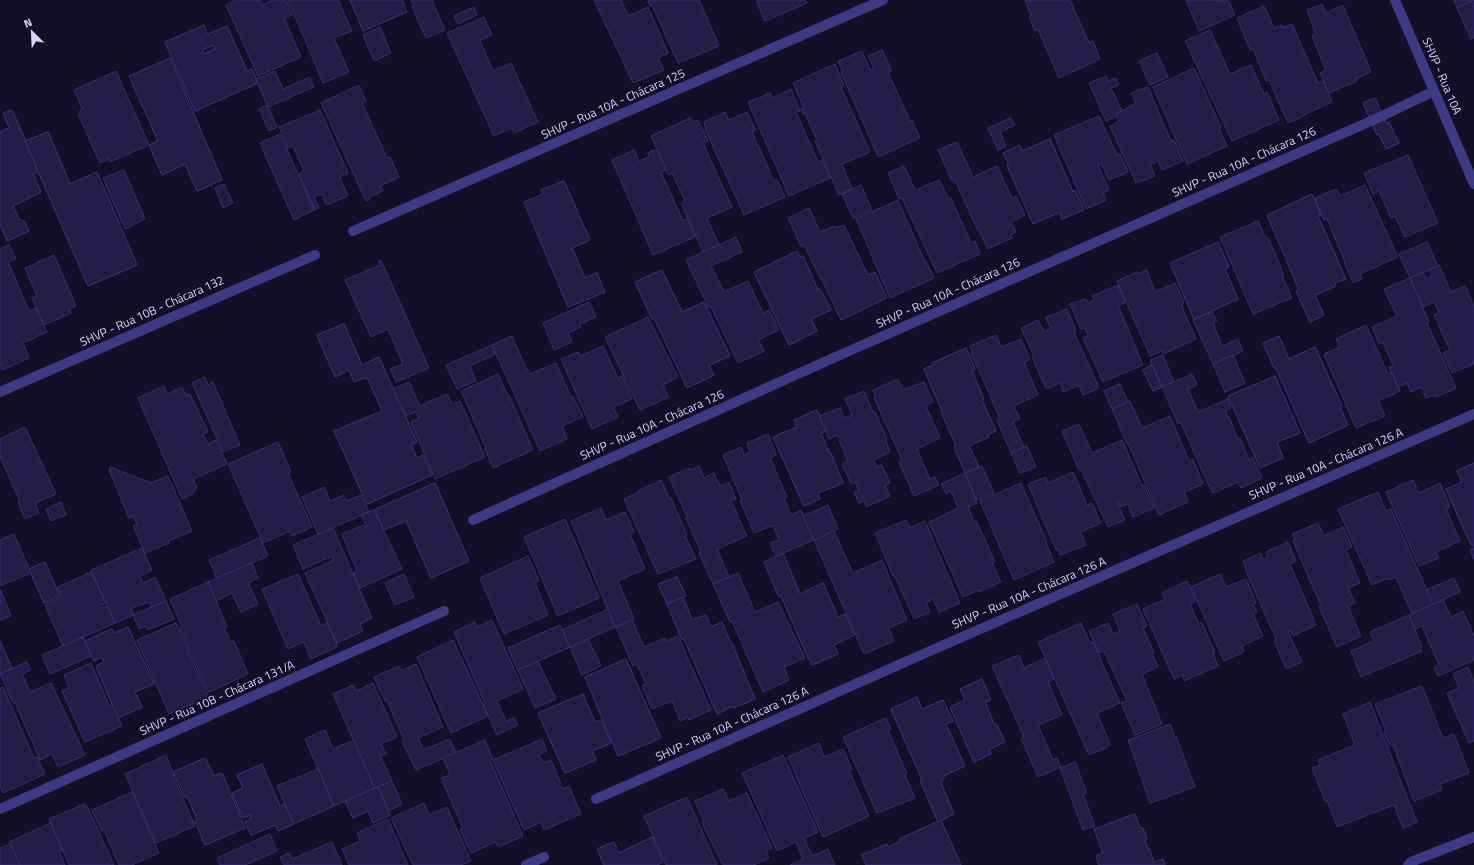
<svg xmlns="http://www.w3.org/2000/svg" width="1474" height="865" viewBox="0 0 1474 865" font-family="'Titillium Web',sans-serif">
	<rect width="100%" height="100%" fill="#130f26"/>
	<g fill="#241b47" stroke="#3b2d73" fill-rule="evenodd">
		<path d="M236 0H260L262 5 273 0H286L292 15 284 18 301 57 258 76 226 5Z"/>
		<path d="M288 0H338L352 31 334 38 349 72 323 83Z"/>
		<path d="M350 0H402L407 12 363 31Z"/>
		<path d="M350 0H402L407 12 363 31Z"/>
		<path d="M411 0H432L445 30 426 38 412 7 414 6Z"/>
		<path d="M594 0H621L628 16 648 7 668 53 658 58 664 70 633 83Z"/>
		<path d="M648 0H699L719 46 678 63 652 5 650 6Z"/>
		<path d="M756 0H805L807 3 765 21Z"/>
		<path d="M1025 0H1070L1089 43 1093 41 1100 59 1059 78 1038 29 1035 31 1029 17 1031 16Z"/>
		<path d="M1186 0H1215L1216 1 1228 0 1235 15 1199 31Z"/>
		<path d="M1454 0H1474L1457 8Z"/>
		<path d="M1474 0V6L1473 7 1474 9V38L1471 39 1457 8Z"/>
		<path d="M1322 4 1326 13 1343 5 1371 72 1356 79 1357 81 1329 93 1320 73 1326 70 1312 36 1316 34 1307 10Z"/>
		<path d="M1264 6 1274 28 1282 25 1283 28 1292 24 1318 83 1323 81 1332 102 1304 115V116L1288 123 1269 80 1266 81 1253 49 1250 50 1237 18Z"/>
		<path d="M474 7 477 15 458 24 454 16Z"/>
		<path d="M484 17 492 35 480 40 493 71 511 63 538 122 514 133 512 128 494 136 447 33Z"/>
		<path d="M204 25 208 34 227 26 247 71 252 69 258 83 195 111 165 42ZM213 45 215 49 204 54 202 50Z"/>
		<path d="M204 25 208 34 227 26 247 71 252 69 258 83 195 111 165 42ZM213 45 215 49 204 54 202 50Z"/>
		<path d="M380 27 391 53 374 61 363 35Z"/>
		<path d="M1210 30 1230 74 1251 65 1264 94 1267 92 1279 120 1232 141 1185 41Z"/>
		<path d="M882 50 892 71 888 72 910 121 912 120 920 138 878 157 841 72H843L838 61 862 51 870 70 874 69 868 56Z"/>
		<path d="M1157 53 1168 77 1150 85 1139 61Z"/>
		<path d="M170 58 222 180 197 191 185 164 162 175 149 145 158 141 129 76Z"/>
		<path d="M170 58 222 180 197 191 185 164 162 175 149 145 158 141 129 76Z"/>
		<path d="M835 64 844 86 841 87 870 152 842 164 852 189 839 195 815 141 817 140 805 113 803 114 801 109 804 108 793 83Z"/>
		<path d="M1194 68 1221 127 1219 128 1227 146 1187 164 1153 87Z"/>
		<path d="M116 71 149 145 110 162 109 159 100 163 78 114 82 108 74 90Z"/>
		<path d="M275 71 283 89 310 77 314 87 268 107 256 79Z"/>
		<path d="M1106 76 1108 81 1116 78 1119 85 1111 88 1122 111 1116 114 1117 116 1106 121 1089 83Z"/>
		<path d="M359 85 366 101 362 103 387 158 390 157 399 177 380 186 383 191 368 198 369 200 366 201 321 103Z"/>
		<path d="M1148 87 1171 141 1174 140 1183 161 1162 170 1158 161 1150 165 1155 176 1136 183 1110 126 1119 121 1116 114 1136 103 1131 93Z"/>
		<path d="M791 89 800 111 796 112 818 162 822 160 830 178 789 196 748 102 770 93 772 98Z"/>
		<path d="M1375 98 1386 123 1389 122 1399 143 1386 149 1379 134 1377 135 1363 103Z"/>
		<path d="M1375 98 1386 123 1389 122 1399 143 1386 149 1379 134 1377 135 1363 103Z"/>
		<path d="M267 105 277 127 269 131 259 109Z"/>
		<path d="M12 110 39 171 33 174 41 192 13 206 19 219 24 221 29 231 7 241 0 224V132L9 128 3 113Z"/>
		<path d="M12 110 39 171 33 174 41 192 13 206 19 219 24 221 29 231 7 241 0 224V132L9 128 3 113Z"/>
		<path d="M320 110 348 173 340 177 348 196 326 205 322 194 314 197 319 208 315 210 299 174 304 171 293 146 288 148 279 127Z"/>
		<path d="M725 112 729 120 747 112 756 130 752 132 774 181 777 180 785 197 744 215 706 131 704 122Z"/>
		<path d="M1099 116 1117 155 1120 154 1128 172 1109 180 1101 163 1098 165 1109 190 1103 193 1106 200 1086 209 1054 135Z"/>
		<path d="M690 118 693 122 698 120 708 141 703 143 732 207 707 218 719 245 703 252 681 203 685 201 672 173 668 175 651 136Z"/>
		<path d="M1011 118 1015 125 1000 132 1006 146 998 150 988 128Z"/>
		<path d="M48 132 70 184 97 172 137 265 88 286 25 141Z"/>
		<path d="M48 132 70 184 97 172 137 265 88 286 25 141Z"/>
		<path d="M280 134 314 210 294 220 260 143Z"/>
		<path d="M1050 139 1073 192 1075 190 1084 210 1062 219 1060 212 1033 224 1007 165H1009L1003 153 1020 145 1022 151Z"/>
		<path d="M1050 139 1073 192 1075 190 1084 210 1062 219 1060 212 1033 224 1007 165H1009L1003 153 1020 145 1022 151Z"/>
		<path d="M957 142 973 177 997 166 1012 198 1016 196 1025 215 1011 222 1016 232 1011 235 1012 238 988 249 978 228 977 229 955 180 952 181 938 150Z"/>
		<path d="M657 149 666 170 661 172 683 221 687 219 695 237 653 255 612 160 634 150 639 161 649 157 648 153Z"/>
		<path d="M1408 155 1438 223 1405 237 1395 216 1391 218 1379 191 1373 194 1364 173Z"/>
		<path d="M904 166 915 190 939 180 949 199 951 198 971 243 975 241 980 254 937 273 902 198 899 199 888 173Z"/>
		<path d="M124 170 145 219 125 229 103 178Z"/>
		<path d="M564 181 590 240 572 248 585 278 597 273 605 292 568 307 524 202 543 194 541 190Z"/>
		<path d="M564 181 590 240 572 248 585 278 597 273 605 292 568 307 524 202 543 194 541 190Z"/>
		<path d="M224 184 233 203 223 208 215 188Z"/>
		<path d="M861 185 872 210 853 218 842 194Z"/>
		<path d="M1365 185 1398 257 1360 274 1362 279 1353 283 1344 262H1345L1327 219 1324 220 1315 198 1336 189 1340 196Z"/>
		<path d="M1312 194 1321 215 1318 216 1346 279 1335 283 1336 286 1315 295 1324 315 1310 322 1296 291 1299 290 1267 215Z"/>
		<path d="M1312 194 1321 215 1318 216 1346 279 1335 283 1336 286 1315 295 1324 315 1310 322 1296 291 1299 290 1267 215Z"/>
		<path d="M898 200 924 260H925L934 278 890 298 856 219Z"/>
		<path d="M809 208 820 232 834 226 835 228 844 225 868 275 875 272 887 298 841 320 821 278H820L804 245 801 246 788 218Z"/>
		<path d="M1258 221 1266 238H1268L1280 265 1284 277 1283 278 1292 298 1253 314 1220 237Z"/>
		<path d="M736 237 742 252 711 266 724 292 748 281 763 313 769 310 779 330 758 340 764 351 738 363 711 307 709 308 686 260Z"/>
		<path d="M1218 242 1229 267 1225 269 1238 299 1194 319 1170 263Z"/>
		<path d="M1218 242 1229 267 1225 269 1238 299 1194 319 1170 263Z"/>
		<path d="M1427 242 1438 266 1410 278 1399 254Z"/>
		<path d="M9 245 16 259 8 262 29 311 36 308 47 332 23 343 29 358 2 370 0 364V249Z"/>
		<path d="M797 251 800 257 803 256 818 290 820 289 831 310 811 319 817 331 789 345 754 272Z"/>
		<path d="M797 251 800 257 803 256 818 290 820 289 831 310 811 319 817 331 789 345 754 272Z"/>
		<path d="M54 255 76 306 69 309 71 313 44 325 32 298 37 296 25 268Z"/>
		<path d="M381 260 429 368 396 382 390 369 403 364 388 329 371 337 345 280 380 265 378 261Z"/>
		<path d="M1439 265 1451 292 1465 286 1474 306V364L1452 373 1443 353 1450 350 1434 315 1439 313 1434 302 1423 307 1410 278 1423 272 1426 279 1432 276 1429 270Z"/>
		<path d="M662 270 682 312 704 302 730 356 709 365 714 375 687 388 654 318 652 319 635 282Z"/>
		<path d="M662 270 682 312 704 302 730 356 709 365 714 375 687 388 654 318 652 319 635 282Z"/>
		<path d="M1147 270 1155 292 1175 283 1184 303 1182 305 1183 307H1182L1196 339 1163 354 1162 351 1150 356 1117 281 1137 272 1138 274Z"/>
		<path d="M1410 278 1429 322 1427 323 1456 388 1436 397 1435 395 1426 398 1421 387 1411 392 1407 383 1398 387 1389 367 1393 366 1383 342 1379 344 1372 327 1397 316 1384 289Z"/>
		<path d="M1118 285 1125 303 1118 305 1143 365 1103 382 1083 338 1088 336 1085 328 1081 329 1070 304 1086 299 1088 303 1094 300 1092 296Z"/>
		<path d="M589 302 596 317 580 324 581 327 568 333 572 342 554 350 543 323Z"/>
		<path d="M1067 309 1076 331 1074 332 1099 388 1083 395 1079 385 1063 392 1060 383 1046 389 1032 357 1034 356 1021 328 1038 320 1044 332 1051 329 1046 317Z"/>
		<path d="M1212 312 1217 321 1213 323 1222 346 1238 339 1243 351 1213 364 1193 320Z"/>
		<path d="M648 317 678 377 663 385 669 397 640 410 605 337Z"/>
		<path d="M344 324 362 365 379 357 417 442 411 445 417 458 423 455 432 475 367 504 334 431 382 411 367 377 354 382 349 370 335 377 317 335Z"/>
		<path d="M344 324 362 365 379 357 417 442 411 445 417 458 423 455 432 475 367 504 334 431 382 411 367 377 354 382 349 370 335 377 317 335Z"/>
		<path d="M1366 325 1388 374 1391 372 1400 391 1378 401 1385 416 1356 428 1324 354 1340 347 1336 339Z"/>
		<path d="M996 335 1001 347 1021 339 1030 360 1024 362 1038 395 1014 406 1020 419 1013 422 1024 447 1011 453 997 420 1000 418 971 353H973L970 346Z"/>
		<path d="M512 336 526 368H527L530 374 556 363 571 397 573 396 583 417 562 426 567 439 540 451 492 345Z"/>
		<path d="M1279 336 1289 359 1315 347 1342 406 1340 407 1348 425 1309 443 1276 368H1274L1263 343Z"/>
		<path d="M1279 336 1289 359 1315 347 1342 406 1340 407 1348 425 1309 443 1276 368H1274L1263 343Z"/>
		<path d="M492 345 496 354 470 366 476 381 457 389 446 365Z"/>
		<path d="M603 346 618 378 622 376 632 399 613 407 618 417 592 429 561 359 578 352 580 356Z"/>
		<path d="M966 348 975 369 972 371 984 399 982 400 996 431 988 434 989 437 969 446 979 467 965 473 954 447 956 446 942 414H943L924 369 933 365 932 363Z"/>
		<path d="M966 348 975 369 972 371 984 399 982 400 996 431 988 434 989 437 969 446 979 467 965 473 954 447 956 446 942 414H943L924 369 933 365 932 363Z"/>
		<path d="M1163 355 1174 382 1162 387 1150 360Z"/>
		<path d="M1233 355 1245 383 1225 392 1213 364Z"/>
		<path d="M1152 365 1162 387 1153 391 1143 370Z"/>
		<path d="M1152 365 1162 387 1153 391 1143 370Z"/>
		<path d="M498 374 508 396 509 395 533 450 493 468 485 449 486 448 461 391Z"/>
		<path d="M1192 374 1197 385 1188 389 1198 412 1228 399 1231 408 1225 411 1228 417H1229L1238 439 1240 438 1249 460 1253 458 1262 478 1241 488 1238 482 1213 493 1210 486H1209L1181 423 1178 424 1162 387Z"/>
		<path d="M1275 376 1300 433 1277 442 1283 458 1260 468 1228 396Z"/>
		<path d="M1275 376 1300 433 1277 442 1283 458 1260 468 1228 396Z"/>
		<path d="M205 377 208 385 213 382 240 445 223 452 192 383Z"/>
		<path d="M898 379 903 390 924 382 933 402 926 406 940 438 917 449 930 479 935 477 939 485 914 496 899 462 902 460 874 398 876 397 873 390Z"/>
		<path d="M409 382 419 404V406L447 394 452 404 460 401 485 457 435 479 411 422 419 418 416 412 406 416 393 389Z"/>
		<path d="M1120 384 1128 402 1112 409 1104 391Z"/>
		<path d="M164 386 167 394 182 387 186 395 190 394 208 432 203 434 208 444 216 440 227 464 193 479 197 487 193 494 182 499 138 398Z"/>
		<path d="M864 391 873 412H875L887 439H885L890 452 873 460 877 467 882 465 890 483 885 486 890 496 866 507 864 501 859 503 854 492 859 491 855 482 851 484 842 464 848 461 837 435 829 439 819 416 840 408 845 418 852 415 845 399Z"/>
		<path d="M1130 401 1142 428 1170 416 1189 461 1193 459 1203 484 1184 492 1188 502 1159 515 1128 443 1127 444 1112 409Z"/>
		<path d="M817 410 826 431 821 433 830 454 831 453 843 483 818 493 820 499 804 506 773 437 797 427 794 420Z"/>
		<path d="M817 410 826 431 821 433 830 454 831 453 843 483 818 493 820 499 804 506 773 437 797 427 794 420Z"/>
		<path d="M1079 424 1092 453 1122 440 1142 486 1144 485 1154 508 1133 517 1128 504 1121 507 1118 501 1117 502 1125 520 1108 527 1081 469 1079 470 1062 431Z"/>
		<path d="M25 427 56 494 35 503 39 513 25 519 18 502H20L0 456V439Z"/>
		<path d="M768 434 776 455 770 458 787 497 784 498 791 515 801 510 814 540 776 556 770 543 779 540 773 526H771L754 533 740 501 742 500 723 455 741 447 744 455 750 452 747 443Z"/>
		<path d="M278 442 291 472 288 473 312 527 292 536 290 531 263 543 228 464Z"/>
		<path d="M1027 446 1036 467 1020 473 1011 453Z"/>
		<path d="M1474 463V547L1472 544 1471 545 1446 489 1462 482 1457 471Z"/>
		<path d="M1474 463V547L1472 544 1471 545 1446 489 1462 482 1457 471Z"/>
		<path d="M699 466 704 478 714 473 720 486 729 482 736 499 731 501 747 536 717 549 729 577 713 584 699 553 701 552 686 518 687 517 669 477 689 468 690 470Z"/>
		<path d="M982 466 994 493 977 500 965 473Z"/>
		<path d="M110 467 151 483 168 476 192 531 168 541 169 543 145 553 133 526 137 524 133 516 129 518 109 470Z"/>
		<path d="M1073 472 1087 505 1092 503 1101 523 1080 532 1086 545 1060 555 1058 549 1056 550 1028 484 1046 477 1048 483Z"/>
		<path d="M965 473 977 503 968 507 974 522 976 521 982 533 995 562 992 563 1001 582 979 592V590L963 597 929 522 958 508 951 491 946 494 941 484Z"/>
		<path d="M661 480 669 498H671L687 535 685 536 696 559 658 574 624 499 639 492 638 491Z"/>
		<path d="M1413 480 1419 493 1440 483 1450 507 1446 509 1460 541 1436 552 1439 558 1419 566 1386 492Z"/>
		<path d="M435 483 469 561 431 578 406 521 408 520 384 530 374 510Z"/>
		<path d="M435 483 469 561 431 578 406 521 408 520 384 530 374 510Z"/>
		<path d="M1021 483 1047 542 1046 543 1054 562 1014 580 980 501Z"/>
		<path d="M324 487 330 501 344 495 347 501 361 495 369 512 318 534 302 497Z"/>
		<path d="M1378 492 1386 511 1391 509 1433 604 1412 614 1396 577 1389 580 1388 578 1372 585 1338 509Z"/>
		<path d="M61 502 66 515 51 521 46 509Z"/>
		<path d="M828 505 838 529 814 540 803 516Z"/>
		<path d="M601 508 606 520 625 512 634 532 630 534 645 569 618 581 634 619 615 627 571 521Z"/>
		<path d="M374 510 402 569 360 588 353 573 357 571 342 534 359 527 364 525 365 528 367 527 361 515Z"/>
		<path d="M565 519 599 598 558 616 524 537Z"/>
		<path d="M906 520 910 528 925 521 960 603 939 612 933 599 926 603 930 612 914 619 895 576H893L875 533Z"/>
		<path d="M1318 523 1324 536 1343 527 1352 547 1346 550 1360 583 1348 588 1355 603 1348 606 1361 636 1337 647 1319 607 1321 606 1293 541 1295 540 1292 534Z"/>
		<path d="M333 528 372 618 360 624 363 631 337 643 305 573 334 560 332 556 303 569 293 545Z"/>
		<path d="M834 531 853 573 882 560 907 620 888 628 894 641 864 654 814 540Z"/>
		<path d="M14 534 31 573 0 586V540Z"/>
		<path d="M260 538 268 556 217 579 209 560Z"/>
		<path d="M1288 542 1296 561 1290 564 1316 625 1293 636 1291 631 1288 632 1302 662 1286 669 1274 640 1276 639 1245 569 1246 568 1243 561 1261 553 1263 560 1268 557 1266 552Z"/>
		<path d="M142 548 152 570 140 576 143 583 155 577 166 601 151 607 149 602 131 609 134 615 115 623 91 570Z"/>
		<path d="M1474 548V559L1470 550Z"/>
		<path d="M1474 548V559L1470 550Z"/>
		<path d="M783 553 800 594 823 583 838 617 845 614 854 635 834 645 838 654 812 665 810 660H809L781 596 779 597 764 562Z"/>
		<path d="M783 553 800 594 823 583 838 617 845 614 854 635 834 645 838 654 812 665 810 660H809L781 596 779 597 764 562Z"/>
		<path d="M528 556 539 581 535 583 548 615 504 634 480 578Z"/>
		<path d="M45 562 60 596 44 603 29 569Z"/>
		<path d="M45 562 60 596 44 603 29 569Z"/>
		<path d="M252 563 258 578 248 583 258 604 241 612 232 593 216 601 208 582Z"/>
		<path d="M91 572 106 603 101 605 103 608 107 606 115 623 63 646 45 605 62 597 58 587Z"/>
		<path d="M738 573 755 612 778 602 805 658 784 667 789 680 763 692 732 621 730 622 713 584Z"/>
		<path d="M298 574 321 626 327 623 337 645H336L337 647 311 659 304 642 288 649 262 589Z"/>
		<path d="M404 574 414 597 395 605 385 583Z"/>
		<path d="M1220 574 1226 587 1246 579 1256 603 1253 605 1257 612 1253 614 1263 636 1242 646 1244 652 1224 661 1191 587Z"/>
		<path d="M677 577 686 596 667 604 658 584Z"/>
		<path d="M677 577 686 596 667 604 658 584Z"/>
		<path d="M1454 578 1460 592 1433 604 1426 590Z"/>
		<path d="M1187 581 1196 601 1190 604 1199 624 1202 623 1215 653H1213L1218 666 1184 681 1183 675 1174 679 1143 609 1165 599 1162 593Z"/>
		<path d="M208 582 227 627 224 628 231 642 234 641 248 674 209 692 180 628 182 627 170 599Z"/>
		<path d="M0 589 11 616 0 620Z"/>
		<path d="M683 597 692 620 706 615 711 627 722 622 731 644 732 643 755 699 734 708 733 706 717 714 684 639 682 640 667 604Z"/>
		<path d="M683 597 692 620 706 615 711 627 722 622 731 644 732 643 755 699 734 708 733 706 717 714 684 639 682 640 667 604Z"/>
		<path d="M1443 600 1451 617 1463 611 1474 636V660L1438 676 1434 668 1439 665 1422 626 1415 629 1409 615Z"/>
		<path d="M166 601 174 619 148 630 146 626 139 629 133 615Z"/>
		<path d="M1137 604 1147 626 1143 628 1154 653 1152 654 1158 667 1142 674 1162 724 1135 735 1121 703 1127 701 1104 651 1099 653 1089 631 1108 623 1113 634 1120 631 1113 614Z"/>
		<path d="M608 609 615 627 570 647 562 630Z"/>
		<path d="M1409 615 1422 647 1420 648 1422 651 1361 677 1351 651 1374 641 1370 632Z"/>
		<path d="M492 620 523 689 497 701 506 721 514 718 518 725 497 735 483 704 485 703 454 632 475 622 477 627Z"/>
		<path d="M632 620 644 647 665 638 666 641 678 636 711 710 689 720 688 717 680 721 672 701 652 709 642 686 646 684 637 664 633 666 616 627Z"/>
		<path d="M176 623 209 697 169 714 137 640Z"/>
		<path d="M1081 623 1090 643 1093 642 1120 703 1097 713 1110 744 1108 747 1089 755 1038 642Z"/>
		<path d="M560 625 570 647 518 670 508 648Z"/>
		<path d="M560 625 570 647 518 670 508 648Z"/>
		<path d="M128 627 154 684 135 692 142 707 118 718 96 666 104 662 102 657 94 661 85 641 112 629 114 633Z"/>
		<path d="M128 627 154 684 135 692 142 707 118 718 96 666 104 662 102 657 94 661 85 641 112 629 114 633Z"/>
		<path d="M83 637 91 656 50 674 42 655Z"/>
		<path d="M588 639 601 666 582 675 570 647Z"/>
		<path d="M453 640 488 716 451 733 417 657Z"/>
		<path d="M0 641 12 668 0 674Z"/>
		<path d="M0 641 12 668 0 674Z"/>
		<path d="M1019 655 1024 668 1045 658 1054 679 1048 682 1062 715 1038 725 1053 760 1057 758 1061 767 1038 777 1021 738 1024 737 992 666Z"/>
		<path d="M626 659 661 738 618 756 585 677Z"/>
		<path d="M626 659 661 738 618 756 585 677Z"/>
		<path d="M538 661 556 699 535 708 518 670Z"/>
		<path d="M27 662 31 670 22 674 30 692 51 683 85 755 58 767 52 754 40 760 15 702 13 703 0 674Z"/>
		<path d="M91 663 109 705 112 703 122 726 85 742 62 691 69 688 64 675Z"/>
		<path d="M416 664 443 727 418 738 423 750 450 739 456 753 416 770 402 741 404 740 387 700 385 701 374 677 399 666 401 671Z"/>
		<path d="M1468 667 1474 682V741L1469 743 1447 693 1459 688 1453 674Z"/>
		<path d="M982 679 991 700 985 702 994 724 996 723 1005 742 989 749 991 754 974 762 950 707 965 700 960 689Z"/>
		<path d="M982 679 991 700 985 702 994 724 996 723 1005 742 989 749 991 754 974 762 950 707 965 700 960 689Z"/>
		<path d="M373 683 397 737 381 744 386 754 380 756 392 781 375 789 333 694 353 685 356 691Z"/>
		<path d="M1422 686 1443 738 1454 734 1469 773 1440 784 1442 790 1414 801 1393 745 1390 746 1384 732 1386 731 1375 704Z"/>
		<path d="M3 687 34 758 37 757 45 774 3 793 0 786V688Z"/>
		<path d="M583 694 595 722 601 720 611 743 592 751 596 760 565 773 538 713Z"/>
		<path d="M583 694 595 722 601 720 611 743 592 751 596 760 565 773 538 713Z"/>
		<path d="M917 697 922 709 943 700 953 721 946 724 965 766 945 775 941 783 954 814 938 822 920 780H922L891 709Z"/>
		<path d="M917 697 922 709 943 700 953 721 946 724 965 766 945 775 941 783 954 814 938 822 920 780H922L891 709Z"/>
		<path d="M1370 702 1417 822 1403 828 1394 805 1337 827 1327 800 1325 801 1312 768 1320 765 1318 760 1355 745 1343 714Z"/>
		<path d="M886 718 891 729 888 730 907 774 905 775 915 798 877 813 843 737Z"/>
		<path d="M1170 724 1175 737 1176 736 1195 787 1150 803 1128 740Z"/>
		<path d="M325 730 333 749 354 740 375 789 334 806 305 739Z"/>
		<path d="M542 739 547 751 539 755 543 763 551 760 563 789 569 786 581 814 544 830 541 822 524 830 493 760Z"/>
		<path d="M485 740 493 759 490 760 523 836 498 847 496 842 471 853 460 829 463 828 441 778 450 775 443 758Z"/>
		<path d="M819 743 824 757 843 749 852 769 849 770 869 816 823 837 788 757Z"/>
		<path d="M166 755 174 775H172L195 826 156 843 125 774Z"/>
		<path d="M783 755 818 832 804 838 812 856 828 849 835 865H790L803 859 796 842 777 851 742 773Z"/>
		<path d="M205 758 214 776 222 773 245 828 205 845 195 821 197 819 187 796 184 797 173 772Z"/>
		<path d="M205 758 214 776 222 773 245 828 205 845 195 821 197 819 187 796 184 797 173 772Z"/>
		<path d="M1075 762 1087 793 1083 794 1095 826 1083 830 1060 768Z"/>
		<path d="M262 764 280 806 285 804 294 824 278 831 275 825 251 835 245 822 251 819 250 815 243 818 232 793 243 788 237 775Z"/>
		<path d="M262 764 280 806 285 804 294 824 278 831 275 825 251 835 245 822 251 819 250 815 243 818 232 793 243 788 237 775Z"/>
		<path d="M318 769 334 806 294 824 277 786Z"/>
		<path d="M392 781 402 804 388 811 378 787Z"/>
		<path d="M378 787 390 815 373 823 368 811 353 818 345 801Z"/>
		<path d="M378 787 390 815 373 823 368 811 353 818 345 801Z"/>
		<path d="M723 789 729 801 747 793 772 848 766 851 769 858 754 865H723L702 823 704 822 695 801Z"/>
		<path d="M132 792 159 853 132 865H119L104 830 102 831 92 810Z"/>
		<path d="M687 797 717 865H666L644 816Z"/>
		<path d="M424 803 429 815 447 807 471 861 461 865H413L391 818Z"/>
		<path d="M84 804 85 807 87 806 114 865H69L49 819Z"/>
		<path d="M1135 814 1140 828H1143L1147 839 1145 841 1148 849 1149 848 1154 862 1163 859 1165 865H1099L1096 856 1103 853 1094 829Z"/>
		<path d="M1135 814 1140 828H1143L1147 839 1145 841 1148 849 1149 848 1154 862 1163 859 1165 865H1099L1096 856 1103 853 1094 829Z"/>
		<path d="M388 819 408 865H349L342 849 360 841 357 833Z"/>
		<path d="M941 820 961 865H866L862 855 887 844 888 847 900 842 899 839Z"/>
		<path d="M941 820 961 865H866L862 855 887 844 888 847 900 842 899 839Z"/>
		<path d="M51 823 62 850 59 851 65 865H20L9 842Z"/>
		<path d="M270 834 277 851 245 865H220L217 858Z"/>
		<path d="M652 837 663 862 657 865H604L597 849 614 842 619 853Z"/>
		<path d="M652 837 663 862 657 865H604L597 849 614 842 619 853Z"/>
		<path d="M332 842 342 865H284L280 857 289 853 292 859Z"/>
		<path d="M10 844 20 865H0V848Z"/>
	</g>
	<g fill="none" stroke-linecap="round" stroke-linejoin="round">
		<g stroke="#3d3a85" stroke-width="10">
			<path d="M353 231 883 0"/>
			<path d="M0 392 315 255"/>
			<path d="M473 520 840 355 1380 117 1434 91"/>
			<path d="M596 799 939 647 1474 414"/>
			<path d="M0 809 444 611"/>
			<path d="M526 865 544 857"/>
			<path d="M1408 865 1411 862 1474 837"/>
		</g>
		<path stroke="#3d3a85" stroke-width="10" d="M1395 0 1474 184"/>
	</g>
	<g text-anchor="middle" stroke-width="4" stroke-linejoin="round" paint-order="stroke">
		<g font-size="12" fill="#d9d4ff" stroke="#130f26">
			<text transform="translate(1442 76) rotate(67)" y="4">SHVP - Rua 10A</text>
			<text transform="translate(613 104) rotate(-24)" y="4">SHVP - Rua 10A - Chácara 125</text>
			<text transform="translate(1244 162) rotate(-24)" y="4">SHVP - Rua 10A - Chácara 126</text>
			<text transform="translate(948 293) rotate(-24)" y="4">SHVP - Rua 10A - Chácara 126</text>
			<text transform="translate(152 311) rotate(-24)" y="4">SHVP - Rua 10B - Chácara 132</text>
			<text transform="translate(652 425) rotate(-24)" y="4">SHVP - Rua 10A - Chácara 126</text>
			<text transform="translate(1326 464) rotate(-23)" y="4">SHVP - Rua 10A - Chácara 126 A</text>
			<text transform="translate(1029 593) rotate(-23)" y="4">SHVP - Rua 10A - Chácara 126 A</text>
			<text transform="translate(217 698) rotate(-24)" y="4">SHVP - Rua 10B - Chácara 131/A</text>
			<text transform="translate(732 724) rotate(-24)" y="4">SHVP - Rua 10A - Chácara 126 A</text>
		</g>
	</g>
	<g transform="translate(32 32) rotate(336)" stroke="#130f26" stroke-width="3" paint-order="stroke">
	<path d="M0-3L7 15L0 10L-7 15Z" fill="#d9d4ff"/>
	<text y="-6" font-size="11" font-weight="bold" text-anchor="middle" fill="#d9d4ff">N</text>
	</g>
</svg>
